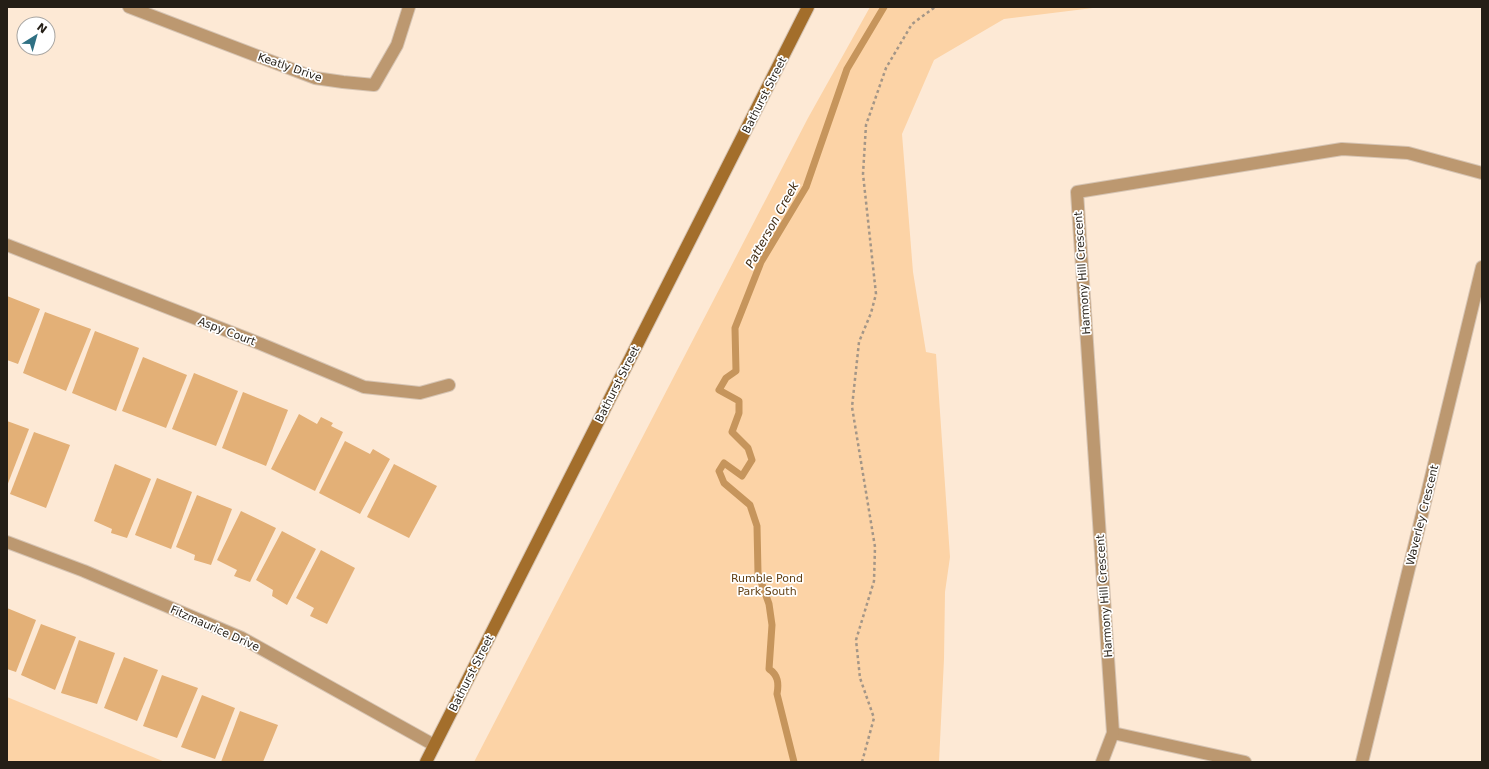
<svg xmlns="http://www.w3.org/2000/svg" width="1489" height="769" viewBox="0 0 1489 769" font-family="'DejaVu Sans',sans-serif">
	<rect width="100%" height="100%" fill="#fde9d5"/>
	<g fill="#fcd3a6">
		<path d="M870 7H1101L1004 19 934 60 902 134 913 272 926 352 936 354 950 557 945 592 944 659 939 762H474L808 118Z"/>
		<path d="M7 697 165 762H7Z"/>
	</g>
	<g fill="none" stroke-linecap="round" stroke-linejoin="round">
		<path stroke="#c6955c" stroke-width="7" d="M794 762 777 694C779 683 778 675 769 669L772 625 769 604 758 573 757 526 750 505 724 483 719 471 724 463 742 476 752 460 748 448 732 432 739 413V401L719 390 726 378 736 371 735 328 761 262 806 187 847 69 884 7"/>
	</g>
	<g fill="#e3b077">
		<path d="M7 296 40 309 18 364 7 360Z"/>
		<path d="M45 312 91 329 66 391 23 373Z"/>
		<path d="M95 331 139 348 116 411 72 393Z"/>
		<path d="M143 357 187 375 166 428 122 411Z"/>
		<path d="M194 373 238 391 216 446 172 429Z"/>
		<path d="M243 392 288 410 266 466 222 448Z"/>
		<path d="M299 414 317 424 321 417 333 423 331 426 343 432 315 491 271 469Z"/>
		<path d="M7 421 29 429 7 486Z"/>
		<path d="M34 432 70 445 46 508 10 494Z"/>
		<path d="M345 441 370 454 373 449 390 459 360 514 319 493Z"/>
		<path d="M115 464 151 479 127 538 111 533 112 529 94 521Z"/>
		<path d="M394 464 437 486 409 538 367 517Z"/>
		<path d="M157 478 192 492 171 549 135 535Z"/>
		<path d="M197 495 232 509 211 565 194 560 195 555 176 547Z"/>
		<path d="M241 511 276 528 250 582 234 576 237 570 217 560Z"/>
		<path d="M282 531 316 549 287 605 272 596 273 590 256 580Z"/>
		<path d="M321 550 355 568 327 624 310 616 314 608 296 598Z"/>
		<path d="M7 608 36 620 16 672 7 669Z"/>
		<path d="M41 624 76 637 55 690 21 675Z"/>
		<path d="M79 640 115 653 97 704 61 693Z"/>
		<path d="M124 657 158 670 137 721 104 708Z"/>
		<path d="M162 675 198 688 177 738 143 726Z"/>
		<path d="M202 695 235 708 215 759 181 747Z"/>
		<path d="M240 711 278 725 263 762H221Z"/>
	</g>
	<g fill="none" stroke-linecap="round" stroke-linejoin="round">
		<defs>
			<g id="street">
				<path d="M129 7 315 78 343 82 374 85 397 45 409 7"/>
				<path d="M7 245 261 344 364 387 420 393 449 385"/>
				<path d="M7 542 84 571 242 638 434 745"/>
				<path d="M1113 733 1245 762"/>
				<path d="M1102 762 1113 733 1077 192 1342 149 1408 153 1482 173"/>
				<path d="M1362 762 1482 267"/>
			</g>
			<path id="secondary" d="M426 762 808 7"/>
		</defs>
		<use href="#street" stroke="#d6c4b3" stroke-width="14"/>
		<use href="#secondary" stroke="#d6c4b3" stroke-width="14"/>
		<path stroke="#a49687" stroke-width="2.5" stroke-dasharray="3 3" stroke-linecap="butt" d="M862 762 874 718 860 678 856 640 874 581 875 547 852 407 859 342 871 313 876 294 863 174 866 125 886 68 912 24 935 7"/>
		<use href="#street" stroke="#bc9870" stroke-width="12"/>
		<use href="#secondary" stroke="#a36e2b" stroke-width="12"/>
	</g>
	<g text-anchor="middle" stroke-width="3.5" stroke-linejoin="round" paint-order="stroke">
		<g font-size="11" fill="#241e16" stroke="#fff">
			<text transform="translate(290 67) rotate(19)" y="4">Keatly Drive</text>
			<text transform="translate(764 95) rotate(-63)" y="4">Bathurst Street</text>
			<text transform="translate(1082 273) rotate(-94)" y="4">Harmony Hill Crescent</text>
			<text transform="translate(227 331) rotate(21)" y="4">Aspy Court</text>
			<text transform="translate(617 384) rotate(-63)" y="4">Bathurst Street</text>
			<text transform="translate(1422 515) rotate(-76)" y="4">Waverley Crescent</text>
			<text transform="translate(1104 596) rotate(-94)" y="4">Harmony Hill Crescent</text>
			<text transform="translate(215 628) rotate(24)" y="4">Fitzmaurice Drive</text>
			<text transform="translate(471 673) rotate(-63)" y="4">Bathurst Street</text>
		</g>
		<g font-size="11" fill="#634115" stroke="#fff">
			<text x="767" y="582">Rumble Pond<tspan x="767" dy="13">Park South</tspan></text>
		</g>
		<g font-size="12" font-style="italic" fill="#402b11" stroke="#fff">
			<text transform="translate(772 225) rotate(-61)" y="4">Patterson Creek</text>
		</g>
	</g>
	<rect width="1489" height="769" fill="none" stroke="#241e16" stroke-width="16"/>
	<g transform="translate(36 36) rotate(37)"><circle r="19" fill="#ffffff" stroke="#a7a5a2"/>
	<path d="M0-3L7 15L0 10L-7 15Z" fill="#2f7083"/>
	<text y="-6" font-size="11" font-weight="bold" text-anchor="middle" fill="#241e16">N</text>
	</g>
</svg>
